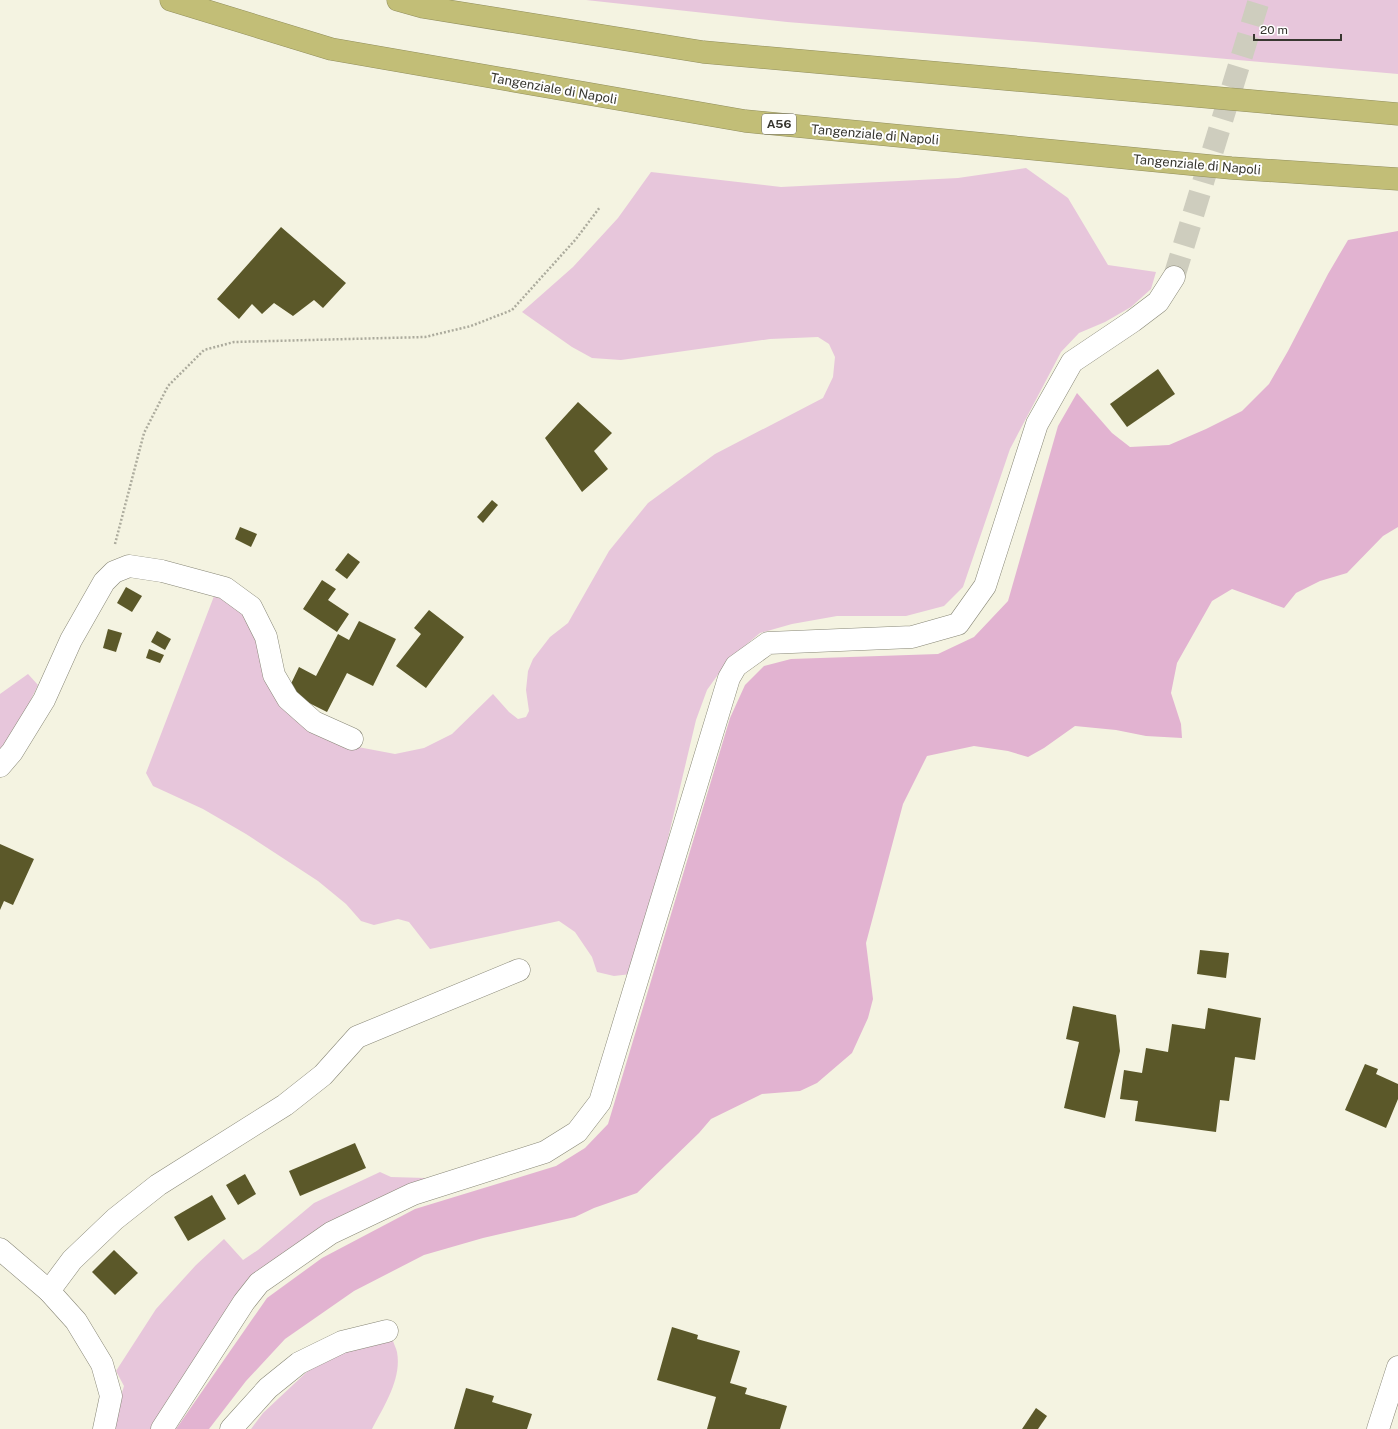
<svg xmlns="http://www.w3.org/2000/svg" width="1398" height="1429" viewBox="0 0 1398 1429" font-family="'Public Sans',sans-serif">
	<rect width="100%" height="100%" fill="#f4f3e1"/>
	<g fill="#e7c6db">
		<path d="M586 0H1398V74L1035 42 787 22Z"/>
		<path d="M1026 168 1068 198 1108 265 1156 272 1151 289 1131 307 1105 322 1079 333 1061 352 1010 449 963 587 944 606 906 616H837L792 624 760 633 729 659 707 690 696 720 656 889 631 974 614 976 597 972 592 957 575 932 559 921 430 949 409 922 398 919 374 925 361 921 346 904 318 881 246 834 203 809 153 786 146 773 216 591 246 609 268 675 358 747 395 754 424 748 452 734 493 694 509 712 518 719 526 717 529 711 526 690 528 671 533 659 550 637 568 623 609 551 648 503 715 454 823 398 833 377 835 357 829 344 818 337 770 339 621 360 592 358 572 347 522 312 573 267 618 218 651 172 781 187 958 178Z"/>
		<path d="M28 674 38 685 23 716 0 751V694Z"/>
		<path d="M380 1172 391 1177 426 1178 335 1219 262 1272 153 1429H111L124 1386 116 1371 156 1309 196 1265 224 1239 243 1260 258 1250 314 1203Z"/>
		<path d="M393 1341C394 1344 396 1348 397 1352 402 1379 384 1406 372 1429H251L263 1413 311 1368 367 1343Z"/>
	</g>
	<path fill="#e2b3d1" d="M1398 231V527L1383 536 1347 573 1320 581 1296 593 1284 608 1232 589 1212 601 1177 663 1171 693 1181 724 1182 738 1146 736 1116 730 1075 726 1044 748 1028 757 1008 751 974 746 927 756 903 804 866 943 873 999 868 1018 852 1053 817 1083 800 1091 762 1094 711 1119 699 1133 637 1193 594 1208 575 1217 483 1238 424 1255 354 1291 285 1339 246 1381 209 1429H176L267 1298 322 1258 415 1209 556 1166 585 1148 608 1124 730 718 745 685 764 666 791 659 938 654 974 637 1008 601 1058 426 1077 393 1112 433 1130 447 1169 445 1206 429 1242 411 1269 384 1288 351 1328 274 1348 240Z"/>
	<g fill="#5b5829">
		<path d="M281 227 346 283 323 308 314 300 293 316 274 303 262 314 252 304 239 319 217 299Z"/>
		<path d="M1158 369 1175 394 1127 427 1110 404Z"/>
		<path d="M578 402 612 433 594 451 608 469 582 492 545 438Z"/>
		<path d="M492 500 498 505 483 523 477 517Z"/>
		<path d="M240 527 257 534 251 547 235 539Z"/>
		<path d="M348 553 360 562 347 579 335 570Z"/>
		<path d="M322 580 336 589 328 600 349 614 337 632 303 609Z"/>
		<path d="M126 587 142 596 132 612 117 603Z"/>
		<path d="M429 610 464 637 426 688 396 666 421 634 414 628Z"/>
		<path d="M359 621 396 639 373 686 347 673 327 712 287 692 299 667 316 676 338 634 349 640Z"/>
		<path d="M108 629 122 633 116 652 103 648Z"/>
		<path d="M157 631 171 639 165 650 151 642Z"/>
		<path d="M149 649 164 655 160 663 146 658Z"/>
		<path d="M0 844 34 859 13 905 4 901 0 910Z"/>
		<path d="M1200 950 1229 953 1226 978 1197 974Z"/>
		<path d="M1073 1006 1116 1015 1120 1051 1105 1118 1064 1108 1079 1042 1066 1039Z"/>
		<path d="M1208 1008 1261 1018 1255 1060 1235 1057 1229 1101 1220 1100 1216 1132 1135 1121 1138 1101 1120 1099 1124 1070 1142 1073 1146 1048 1168 1052 1172 1024 1205 1029Z"/>
		<path d="M1365 1064 1378 1069 1376 1074 1398 1084V1099L1386 1128 1345 1110Z"/>
		<path d="M355 1143 366 1168 300 1196 289 1171Z"/>
		<path d="M245 1174 256 1194 238 1205 226 1185Z"/>
		<path d="M212 1195 226 1219 188 1241 174 1217Z"/>
		<path d="M114 1250 138 1273 115 1295 92 1272Z"/>
		<path d="M672 1327 698 1335 697 1339 740 1351 730 1383 747 1388 745 1394 787 1406 780 1429H707L716 1397 657 1380Z"/>
		<path d="M466 1388 494 1396 492 1402 532 1414 527 1429H454Z"/>
		<path d="M1036 1408 1047 1416 1038 1429H1022Z"/>
	</g>
	<g fill="none" stroke-linecap="round" stroke-linejoin="round">
		<path stroke="#cecdbe" stroke-width="22" stroke-dasharray="22 11" stroke-linecap="butt" d="M1174 277 1259 0"/>
		<defs>
			<g id="street">
				<path d="M0 766 12 752 44 700 71 640 104 582 114 572 129 566 162 571 225 588 251 607 266 637 274 675 288 699 314 722 352 739"/>
				<path d="M0 1249 49 1291 76 1321 102 1364 111 1396 104 1429"/>
				<path d="M49 1291 72 1260 115 1219 158 1185 285 1105 323 1075 357 1037 519 970"/>
				<path d="M162 1429 244 1302 259 1283 331 1233 413 1194 545 1152 577 1132 600 1102 729 678 736 666 768 643 912 637 958 624 985 586 1037 424 1072 362 1133 321 1158 302 1174 277"/>
				<path d="M231 1429 268 1388 299 1363 342 1342 387 1331"/>
				<path d="M1378 1429 1398 1367"/>
			</g>
			<g id="highway">
				<path d="M171 0 331 49 745 121 1231 168 1398 179"/>
				<path d="M398 0 423 7 703 52 1398 114"/>
			</g>
		</defs>
		<use href="#street" stroke="#888777" stroke-width="23"/>
		<use href="#highway" stroke="#928f5e" stroke-width="23"/>
		<path stroke="#acab9d" stroke-width="2.5" stroke-dasharray="2 2" stroke-linecap="butt" d="M115 544 144 433 168 386 204 350 234 342 425 337 471 326 512 310 576 239 600 207"/>
		<use href="#street" stroke="#fff" stroke-width="22"/>
		<use href="#highway" stroke="#c2be77" stroke-width="22"/>
	</g>
	<g text-anchor="middle" stroke-width="4" stroke-linejoin="round" paint-order="stroke">
		<rect fill="#fff" stroke="#74736e" stroke-width="1" x="762" y="114" width="34" height="20" rx="3"/>
		<g font-size="12" font-weight="bold" fill="#383730">
			<text x="779" y="128">A56</text>
		</g>
		<g font-size="13" fill="#383730" stroke="#fff">
			<text transform="translate(554 88) rotate(10)" y="5">Tangenziale di Napoli</text>
			<text transform="translate(875 134) rotate(5)" y="5">Tangenziale di Napoli</text>
			<text transform="translate(1197 164) rotate(5)" y="5">Tangenziale di Napoli</text>
		</g>
	</g>
	<path d="M1254 34v6h87v-6" fill="none" stroke="#383730" stroke-width="2"/>
	<text x="1260" y="34" font-size="12" fill="#383730" stroke="#ffffff" stroke-width="3" paint-order="stroke">20 m</text>
</svg>
